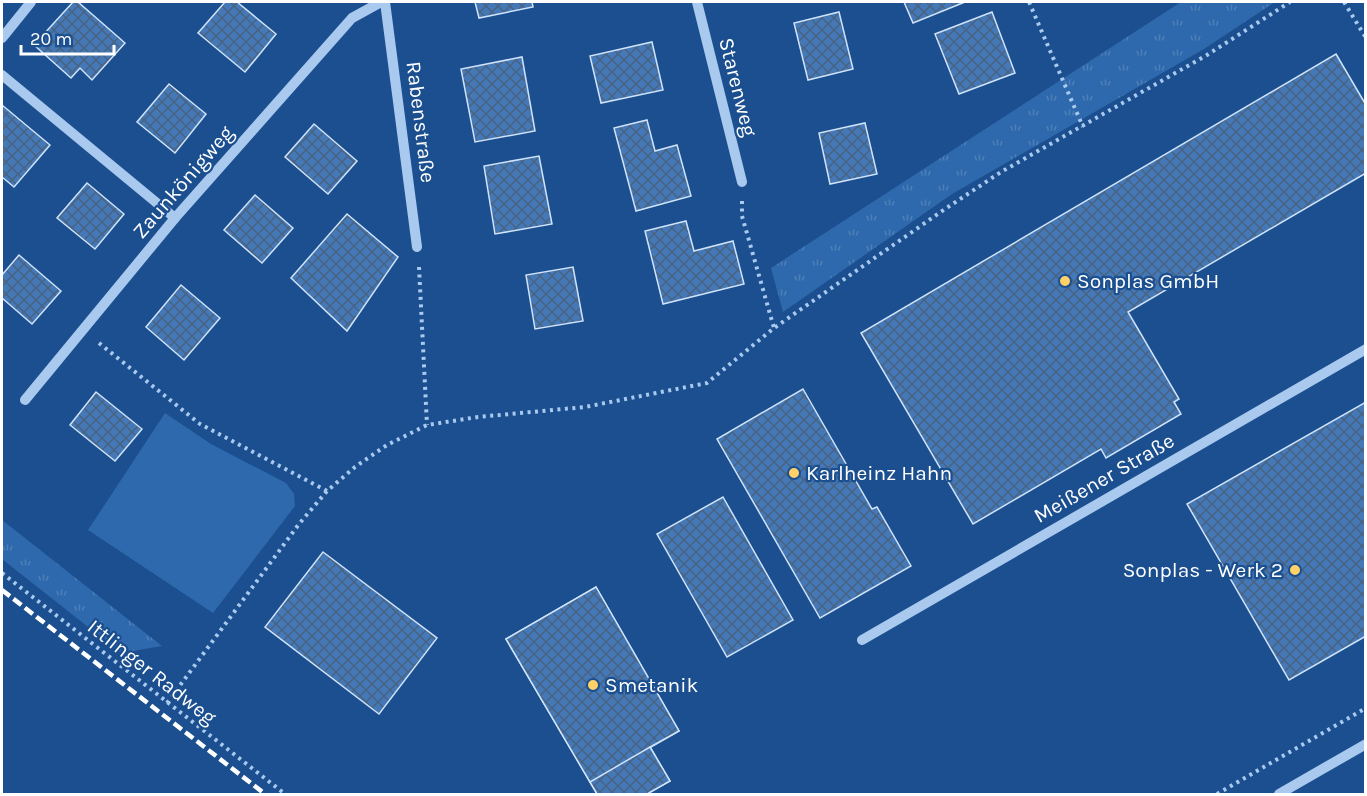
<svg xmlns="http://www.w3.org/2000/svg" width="1367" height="796" viewBox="0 0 1367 796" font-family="Karla,sans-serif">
	<defs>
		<pattern id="grass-tufts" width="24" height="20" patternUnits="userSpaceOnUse" patternTransform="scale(1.5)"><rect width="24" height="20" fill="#2e69ad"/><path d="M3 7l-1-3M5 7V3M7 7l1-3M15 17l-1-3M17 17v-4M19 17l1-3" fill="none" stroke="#4d80b9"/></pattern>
		<pattern id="building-cross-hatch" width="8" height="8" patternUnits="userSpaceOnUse" patternTransform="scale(1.5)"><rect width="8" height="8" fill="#4478b7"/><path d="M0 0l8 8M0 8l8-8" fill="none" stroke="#486282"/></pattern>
	</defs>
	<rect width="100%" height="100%" fill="#1b4f8f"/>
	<g fill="url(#grass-tufts)">
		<path d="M1181 2H1275L1204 49 952 194 783 312 771 268Z"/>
		<path d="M2 520 162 646 121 653 2 559Z"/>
	</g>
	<path fill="#2e69ad" d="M165 413 211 444 286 483 294 494 295 506 213 613 88 530Z"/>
	<g fill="url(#building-cross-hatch)" stroke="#cfe3fa" stroke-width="1.5">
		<path d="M73 2H78L125 43 92 80 80 68 71 78 34 45Z"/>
		<path d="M225 2H237L276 34 245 72 198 33Z"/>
		<path d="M475 2H532L533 7 479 18Z"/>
		<path d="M904 2H965L913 23Z"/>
		<path d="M839 12 853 69 808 80 794 23Z"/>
		<path d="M992 12 1015 73 959 94 935 34Z"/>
		<path d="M652 42 663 90 601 103 590 56Z"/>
		<path d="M1336 54 1366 105V173L1128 312 1179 399 1174 402 1181 414 1106 458 1101 449 973 524 861 333Z"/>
		<path d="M522 57 535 131 475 142 461 69Z"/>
		<path d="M169 84 206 114 175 153 137 122Z"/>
		<path d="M2 105 50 145 14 187 2 177Z"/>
		<path d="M647 120 655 151 677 145 691 196 636 211 614 128Z"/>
		<path d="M865 123 877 174 830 184 819 133Z"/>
		<path d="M314 124 357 161 328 194 285 157Z"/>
		<path d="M539 156 552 224 495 234 484 166Z"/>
		<path d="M87 183 124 214 95 249 57 218Z"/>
		<path d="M255 195 293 228 262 263 224 230Z"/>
		<path d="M347 214 398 257 347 331 291 278Z"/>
		<path d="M686 221 694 251 733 241 744 284 663 304 645 231Z"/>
		<path d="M19 255 61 291 32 324 2 298V275Z"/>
		<path d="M573 267 583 321 535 329 526 275Z"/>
		<path d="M181 285 220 318 184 360 146 327Z"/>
		<path d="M803 389 872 509 877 507 911 566 820 618 717 439Z"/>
		<path d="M96 392 142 429 115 461 70 425Z"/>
		<path d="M1366 402V636L1289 680 1187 504Z"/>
		<path d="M723 497 793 620 727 657 657 534Z"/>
		<path d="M323 552 437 638 379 714 265 627Z"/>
		<path d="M596 587 679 731 590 782 506 639Z"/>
		<path d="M596 587 679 731 650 747 670 781 647 794H597L506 639Z"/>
		<path d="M650 747 670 781 647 794H597L590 782Z"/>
	</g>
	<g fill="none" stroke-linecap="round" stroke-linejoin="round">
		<g stroke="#a9c9ee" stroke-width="4" stroke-dasharray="3 4.5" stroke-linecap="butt">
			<path d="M1029 2 1083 127"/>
			<path d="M1344 2 1366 38"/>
			<path d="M742 201V216L774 328"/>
			<path d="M419 267 427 425"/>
			<path d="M99 343 200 424 327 491"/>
			<path d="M2 573 285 794"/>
			<path d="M167 703 299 524 327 491 355 467 387 445 427 425 478 417 585 407 707 383 774 328 945 209 1001 172 1207 55 1290 2"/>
			<path d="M1217 794 1366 708"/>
		</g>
		<g stroke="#a9c9ee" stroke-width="10">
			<path d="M385 2 417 247"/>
			<path d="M697 2 742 182"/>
			<path d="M2 38 31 2"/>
			<path d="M2 75 175 218"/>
			<path d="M25 400 175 218 352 18 381 2"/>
			<path d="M862 640 1366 349"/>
			<path d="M1279 794 1366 744"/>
		</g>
		<path stroke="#fff" stroke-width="4.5" stroke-dasharray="10 4.5" stroke-linecap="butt" d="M2 590 265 794"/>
	</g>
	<g fill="#ffd166" stroke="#1b4f8f" stroke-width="2">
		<circle cx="1065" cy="281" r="6"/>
		<circle cx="794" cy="473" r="6"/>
		<circle cx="1295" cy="570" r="6"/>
		<circle cx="593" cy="685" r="6"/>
	</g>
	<g text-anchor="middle" stroke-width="4.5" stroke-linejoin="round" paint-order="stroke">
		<g font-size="21" fill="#fff" stroke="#1b4f8f">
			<text transform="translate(738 87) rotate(76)" y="7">Starenweg</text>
			<text transform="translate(421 122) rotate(83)" y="7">Rabenstraße</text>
			<text transform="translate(183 182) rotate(-49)" y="7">Zaunkönigweg</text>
			<text transform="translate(1104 478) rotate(-30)" y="7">Meißener Straße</text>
			<text transform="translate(152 672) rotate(38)" y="7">Ittlinger Radweg</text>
		</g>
		<g font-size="21" fill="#fff" stroke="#1b4f8f" text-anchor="start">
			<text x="1077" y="288">Sonplas GmbH</text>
			<text x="806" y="480">Karlheinz Hahn</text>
			<text x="1283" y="577" text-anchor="end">Sonplas - Werk 2</text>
			<text x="605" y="692">Smetanik</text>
		</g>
	</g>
	<rect width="1367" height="796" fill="none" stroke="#ffffff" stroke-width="6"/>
	<path d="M21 45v9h93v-9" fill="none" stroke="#ffffff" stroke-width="3"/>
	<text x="30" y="45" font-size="18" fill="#ffffff" stroke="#1b4f8f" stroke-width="4.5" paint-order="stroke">20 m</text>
</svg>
